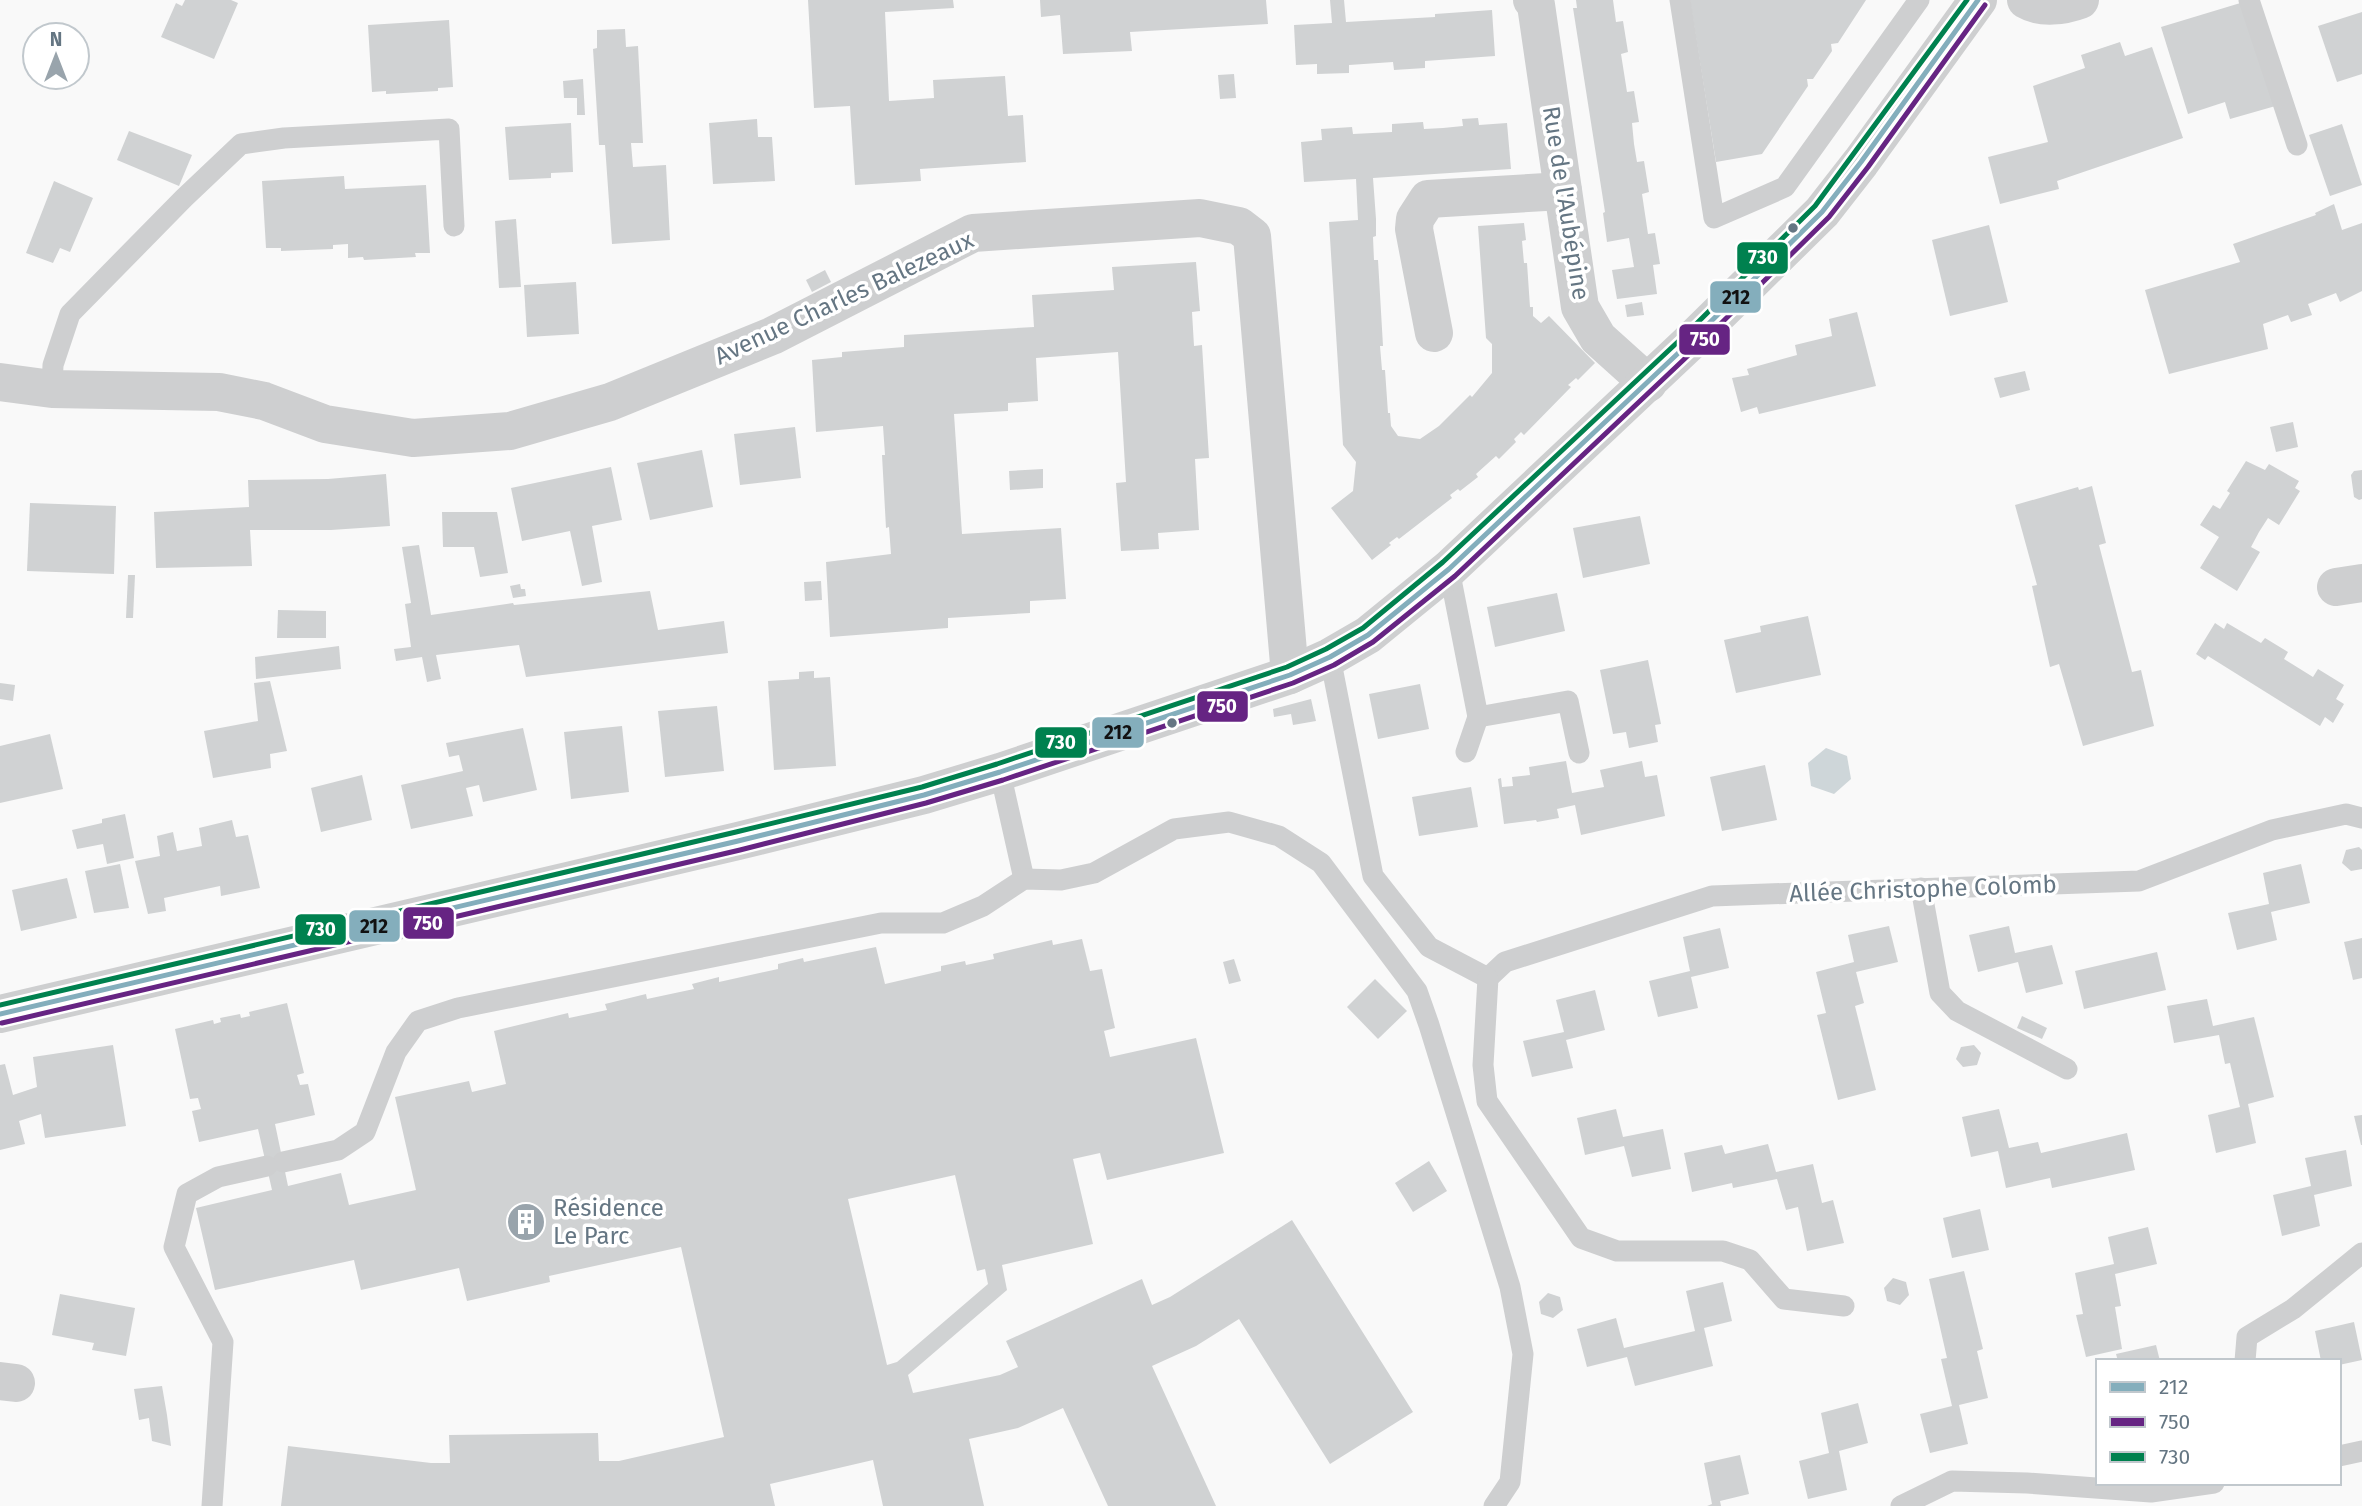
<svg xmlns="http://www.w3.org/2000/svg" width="2362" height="1506" viewBox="0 0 2362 1506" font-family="'Fira Sans',sans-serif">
	<rect width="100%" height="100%" fill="#f9f9f9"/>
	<path fill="#ced6d9" d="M1826 748 1847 756 1851 779 1834 794 1811 786 1808 763Z"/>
	<g fill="#d0d2d3" fill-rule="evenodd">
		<path d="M185 0H231L238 3 214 59 161 37 176 3 182 6Z"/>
		<path d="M808 0H953L954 8 885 12 889 101 934 98 933 80 1005 76 1008 116 1023 115 1026 162 920 169 921 181 855 185 850 106 814 108Z"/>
		<path d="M1040 0H1266L1268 24 1130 32 1132 51 1063 54 1060 15 1041 17Z"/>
		<path d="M1330 0H1344L1346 22 1435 17V14L1492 10 1495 56 1425 61V68L1394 70 1393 62 1349 65V73L1317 74V64L1296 65 1294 25 1332 23Z"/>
		<path d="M1576 0H1613L1616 22 1623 21 1628 52 1621 54 1627 92 1634 91 1639 122 1632 123 1634 144 1637 162 1644 161 1649 192 1642 194 1648 234 1655 233 1660 264 1653 265 1657 294 1617 299 1612 270 1634 267 1629 238 1607 242 1603 213 1605 212 1573 8H1577Z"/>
		<path d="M1690 0H1866L1838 43 1831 44 1832 51 1813 79H1807L1808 86 1762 154 1716 162Z"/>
		<path d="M2247 1 2279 105 2230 119 2225 102 2188 114 2161 27Z"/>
		<path d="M2362 12V74L2337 82 2318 26Z"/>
		<path d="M449 20 453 87 438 88V91L386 94V91L372 92 368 25Z"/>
		<path d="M625 29 626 47 638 46 643 143H631L633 167 666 165 670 240 612 244 605 145H599L593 49 597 48V30Z"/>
		<path d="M2120 42 2125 56 2152 47 2183 138 2057 181 2059 189 2000 204 1988 157 2048 142 2033 86 2085 68 2081 55Z"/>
		<path d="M1234 74 1236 98 1220 99 1218 75Z"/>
		<path d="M583 79 585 115H577V98H564L563 81Z"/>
		<path d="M1478 118 1479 125 1507 123 1511 169 1373 178 1376 219V236L1373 237 1374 260H1378L1383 346H1380L1382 370H1385L1388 413H1390L1391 426 1398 436 1420 439 1439 426 1470 395 1472 397 1492 373V344L1486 338 1478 226 1524 223 1526 240 1522 241 1524 263H1527L1530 307H1533V316L1541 323 1549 316 1595 363 1578 380 1576 378 1568 385 1571 387 1524 435 1521 432 1514 439 1516 442 1499 459 1496 456 1476 474 1478 477 1460 491 1458 489 1450 495 1452 498 1399 539 1397 537 1389 543 1391 545 1372 560 1331 508 1353 491 1356 462 1343 445 1329 222 1358 220 1356 179 1304 182 1301 142 1322 140 1321 129 1352 127 1353 134 1392 132V124L1423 122 1424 129 1443 128 1463 126 1462 119Z"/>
		<path d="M757 119 758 137H772L775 181 713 184 709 123Z"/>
		<path d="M571 123 573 172 551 173V178L509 180 505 127Z"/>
		<path d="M2342 124 2362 185 2330 196 2309 135Z"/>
		<path d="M129 131 192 155 179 186 117 160Z"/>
		<path d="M344 176 345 189 426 185 430 253H415L416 257 364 260 363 257 348 258V244L333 245V249L281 251V248H266L262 181Z"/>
		<path d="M54 181 93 198 70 252 60 248 53 263 26 253Z"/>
		<path d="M2334 204 2342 230 2362 223V291L2340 302 2336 293 2308 304 2312 315 2291 322 2288 315 2263 324 2268 349 2169 374 2145 290 2240 262 2233 244 2316 215 2315 213Z"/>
		<path d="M516 219 521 287 499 288 495 221Z"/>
		<path d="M1989 225 2008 302 1950 316 1932 240Z"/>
		<path d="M1196 262 1200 311 1192 312 1194 346 1202 345 1209 458 1195 459 1199 530 1158 533 1159 549 1121 551 1116 483 1126 482 1118 352 1036 358 1038 401 1008 403V411L954 414 962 534 1061 528 1066 599 1030 601V613L948 618V628L830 637 826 562 891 554 889 527 886 528 882 455H885L883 426 816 432 812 360 842 357V352L904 347V335L1034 327 1032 295 1114 290 1112 267Z"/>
		<path d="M825 270 831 282 812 292 806 280Z"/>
		<path d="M576 282 579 334 527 337 524 285Z"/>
		<path d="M1642 302 1644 315 1627 317 1625 305Z"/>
		<path d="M1857 312 1876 386 1759 414 1757 407 1741 412 1732 378 1749 375 1747 369 1797 355 1795 345 1832 336 1829 319Z"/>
		<path d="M2025 371 2030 390 2000 398 1994 378Z"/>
		<path d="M2293 422 2298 447 2276 452 2270 427Z"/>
		<path d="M795 427 801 478 740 485 734 434Z"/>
		<path d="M702 450 713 507 650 520 637 463Z"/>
		<path d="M2246 461 2265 470 2269 464 2299 481 2295 488 2300 491 2279 525 2268 518 2259 532 2251 547 2260 552 2237 591 2200 568 2219 537 2200 525 2213 505 2220 509 2230 493 2227 491Z"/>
		<path d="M611 467 622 520 592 526 602 582 582 586 570 531 522 541 511 488Z"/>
		<path d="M1043 469V488L1010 490 1009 471Z"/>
		<path d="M2362 470V499L2359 500 2354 497 2351 475 2354 471Z"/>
		<path d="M386 474 390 526 331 530H250L252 566 156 568 154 512 249 507 248 480 328 479Z"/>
		<path d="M2092 486 2106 543 2099 545 2132 672 2141 670 2154 726 2083 746 2059 664 2050 667 2032 586 2037 585 2015 505 2078 487 2079 490Z"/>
		<path d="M30 503 116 506 114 574 27 571Z"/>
		<path d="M442 512H497L508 573 480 577 474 547H443Z"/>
		<path d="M1640 516 1650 564 1583 578 1573 528Z"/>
		<path d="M419 545 431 615 513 603 514 605 650 591 658 630 724 621 728 653 526 677 519 645 436 655 441 679 427 682 422 657 396 661 394 649 411 647 405 604 411 603 402 547Z"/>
		<path d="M128 575H135L133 618H126Z"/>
		<path d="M821 581 822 600 805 601 804 582Z"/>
		<path d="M520 584 521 589H525L526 596 513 598 510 586Z"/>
		<path d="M1557 593 1565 631 1495 647 1487 607Z"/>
		<path d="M278 610 326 611V638H277Z"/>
		<path d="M1808 616 1821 675 1736 693 1724 640 1761 632 1760 626Z"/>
		<path d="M2215 623 2224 629 2227 623 2261 643 2265 638 2288 652 2284 659 2313 677 2318 669 2344 685 2336 699 2344 704 2333 723 2325 717 2320 726 2208 656 2205 660 2196 654Z"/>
		<path d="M339 646 341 669 256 679 255 657Z"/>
		<path d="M1648 660 1661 724 1655 725 1658 742 1629 748 1626 732 1613 734 1600 670Z"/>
		<path d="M814 671V678L830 677 836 766 774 770 768 681 799 679V672Z"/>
		<path d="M270 681 287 751 270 754 271 768 213 778 204 731 258 721 254 683Z"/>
		<path d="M0 683 15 685 13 701 0 699Z"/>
		<path d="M1420 684 1429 729 1378 739 1369 694Z"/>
		<path d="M1311 699 1316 721 1293 725 1291 714 1274 717 1273 709Z"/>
		<path d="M717 706 724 771 665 777 658 711Z"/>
		<path d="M622 726 629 792 571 799 564 732Z"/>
		<path d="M523 728 537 790 483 802 479 785 466 788 473 816 411 829 401 785 463 771 459 755 449 757 446 743Z"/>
		<path d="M50 734 63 789 0 803V746Z"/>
		<path d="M1566 761 1572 793 1604 787 1600 770 1642 761 1645 777 1657 775 1665 816 1581 835 1575 805 1557 809 1559 818 1537 822 1536 820 1504 824 1498 779 1501 778 1502 787 1513 786 1512 777 1530 775 1529 767Z"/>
		<path d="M1765 765 1777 820 1722 831 1710 777Z"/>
		<path d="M362 775 372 820 321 832 311 788Z"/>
		<path d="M1471 787 1478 827 1419 836 1412 797Z"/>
		<path d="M125 814 134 858 107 864 103 844 77 849 72 830 102 823V819Z"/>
		<path d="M232 820 236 837 248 835 260 888 221 896 220 886 164 898 166 911 148 914 135 861 160 856 157 836 173 832 177 851 202 846 199 828Z"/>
		<path d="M2359 847 2362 850V869L2351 871 2342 863 2346 850Z"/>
		<path d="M120 864 129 908 94 913 85 871Z"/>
		<path d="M2301 864 2310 903 2271 912 2277 940 2237 950 2228 913 2269 904 2263 873Z"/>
		<path d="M67 878 77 918 21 931 12 890Z"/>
		<path d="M1889 926 1898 962 1856 972 1864 1003 1855 1006 1876 1090 1838 1100 1817 1015 1826 1013 1816 972 1854 962 1848 935Z"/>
		<path d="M2009 926 2015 953 2052 945 2063 984 2026 993 2018 962 1978 972 1969 935Z"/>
		<path d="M1720 928 1729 968 1691 977 1698 1008 1658 1017 1649 981 1690 971 1683 937Z"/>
		<path d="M2362 938V978L2353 980 2344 942Z"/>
		<path d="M1082 939 1090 971 1102 969 1115 1028 1104 1031 1110 1057 1196 1038 1224 1153 1107 1180 1100 1153 1073 1159 1093 1244 1002 1265 1007 1290 908 1375 913 1393 1000 1375 1018 1367 1006 1341 1142 1279 1152 1305 1170 1297 1292 1220 1413 1412 1330 1464 1239 1319 1196 1346 1152 1366 1216 1506H1108L1063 1408 1018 1428 969 1439 984 1506H883L873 1460 770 1484 775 1506H281L288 1446 431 1463H450L449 1435 598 1433 599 1461H619L724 1437 681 1247 549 1276 550 1282 467 1301 459 1268 361 1290 354 1260 215 1290 196 1208 272 1190 258 1129 199 1142 192 1111 201 1109 198 1098 190 1099 175 1029 213 1020 214 1024 221 1022 220 1018 240 1014 241 1018 250 1016 249 1012 287 1003 304 1073 297 1075 300 1085 308 1084 315 1115 275 1124 288 1186 341 1173 349 1205 416 1190 395 1097 469 1081 472 1092 506 1084 494 1031 568 1013 569 1018 607 1010 605 1004 646 994 647 999 694 989 692 984 719 977V982L778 969V964L803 958 804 962 876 947 885 984 941 971V966L965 961 966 965 994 959 993 954 1052 940 1053 945ZM955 1175 977 1271 985 1269 988 1284 897 1362 887 1365 848 1199Z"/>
		<path d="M2157 952 2166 990 2084 1009 2075 971Z"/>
		<path d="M1234 959 1241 981 1229 984 1223 962Z"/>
		<path d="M1375 979 1407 1011 1378 1039 1347 1007Z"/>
		<path d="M1595 990 1605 1030 1566 1040 1573 1068 1532 1077 1523 1041 1564 1032 1556 1000Z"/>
		<path d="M2207 999 2213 1026 2254 1017 2274 1097 2248 1104 2256 1143 2216 1153 2208 1115 2240 1107 2230 1063 2225 1064 2219 1035 2174 1043 2167 1006Z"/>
		<path d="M2022 1016 2047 1028 2042 1039 2017 1028Z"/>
		<path d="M113 1045 126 1126 45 1138 41 1114 19 1121 25 1144 0 1150V1065L5 1064 13 1095 37 1087 33 1057Z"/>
		<path d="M1974 1045 1981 1053 1977 1065 1963 1067 1956 1059 1961 1047Z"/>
		<path d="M1616 1109 1623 1137 1663 1129 1671 1169 1632 1177 1624 1146 1585 1155 1577 1118Z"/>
		<path d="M1999 1109 2009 1148 2038 1142 2041 1153 2127 1133 2135 1170 2052 1188 2050 1178 2006 1188 1998 1151 1971 1157 1962 1117Z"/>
		<path d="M2362 1115V1145H2361L2354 1116Z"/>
		<path d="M1768 1144 1776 1172 1813 1164 1822 1203 1833 1200 1844 1243 1807 1251 1798 1207 1786 1210 1777 1179 1733 1188 1732 1183 1692 1192 1684 1153 1722 1145 1725 1154Z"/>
		<path d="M2346 1150 2352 1186 2314 1195 2320 1226 2282 1236 2273 1195 2311 1186 2305 1158Z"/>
		<path d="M1429 1161 1447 1191 1413 1212 1395 1183Z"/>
		<path d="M1980 1209 1989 1250 1952 1258 1943 1218Z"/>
		<path d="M2148 1227 2157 1264 2115 1274 2121 1306 2115 1307 2122 1349 2086 1357 2076 1315 2083 1314 2075 1273 2114 1264 2108 1237Z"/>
		<path d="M1964 1271 1983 1349 1977 1351 1988 1398 1959 1405 1968 1444 1930 1453 1920 1414 1952 1406 1941 1359 1947 1358 1929 1279Z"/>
		<path d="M1893 1278 1906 1282 1909 1295 1900 1305 1887 1301 1884 1288Z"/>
		<path d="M1723 1282 1732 1321 1704 1328 1713 1366 1635 1386 1627 1357 1587 1367 1577 1329 1616 1318 1624 1348 1695 1331 1686 1291Z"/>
		<path d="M1548 1293 1560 1297 1563 1310 1553 1318 1541 1314 1539 1302Z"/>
		<path d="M60 1294 135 1308 126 1356 92 1350 94 1343 52 1335Z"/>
		<path d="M2354 1322 2362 1360 2339 1365V1361H2321L2315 1331Z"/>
		<path d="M2156 1345 2160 1361H2118L2116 1354Z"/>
		<path d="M162 1386 167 1415 171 1446 152 1441 149 1418 139 1420 134 1389Z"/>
		<path d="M1858 1403 1868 1443 1839 1451 1847 1490 1808 1499 1799 1461 1829 1453 1821 1413Z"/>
		<path d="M1740 1455 1749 1494 1720 1501 1721 1506H1707L1712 1504 1704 1463Z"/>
	</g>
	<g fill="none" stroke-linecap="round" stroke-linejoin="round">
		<g stroke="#cecfd0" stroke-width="21">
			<path d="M1680 0 1714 218 1785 187 1919 0"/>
			<path d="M2249 0 2297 145"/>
			<path d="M52 389 53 365 70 314 184 198 241 144 284 138 449 129 454 226"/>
			<path d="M1449 569 1478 717 1568 701 1579 753"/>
			<path d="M1330 657 1373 876 1429 947 1488 978"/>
			<path d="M1466 752 1478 717"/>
			<path d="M1000 772 1024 879"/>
			<path d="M1921 888 1940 993 1957 1011 2067 1069"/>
			<path d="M1488 978 1505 962 1712 896 2139 881 2272 830 2346 814 2362 818"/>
			<path d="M1488 978 1483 1065 1487 1101 1581 1238 1617 1251H1723L1750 1260 1784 1299 1844 1306"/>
			<path d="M283 1162 338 1150 365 1132 396 1052 418 1021 458 1008 881 923H943L983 906 1024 879 1061 880 1094 873 1174 829 1229 822 1279 836 1321 863 1417 991 1429 1025 1510 1287 1523 1354 1510 1482 1494 1506"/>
			<path d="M2245 1361 2247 1337 2293 1309 2362 1253"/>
			<path d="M2339 1456 2362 1451"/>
			<path d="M212 1506 223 1342 174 1247 187 1194 218 1177 267 1166"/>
			<path d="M1901 1506 1952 1481 2027 1483 2151 1492 2214 1483"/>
		</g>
		<g stroke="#cecfd0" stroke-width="38">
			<path d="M1532 0 1536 5 1580 307 1598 338 1648 383"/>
			<path d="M2026 0C2041 9 2064 6 2080 0"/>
			<path d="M1434 333 1414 229 1415 219 1428 199 1563 191"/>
			<path d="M0 382 52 389 219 392 264 401 325 424 413 438 510 431 610 402 772 336 973 233 1200 218 1239 226 1252 236 1290 675"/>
			<path d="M2336 587 2362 583"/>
			<path d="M0 1381 16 1383"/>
		</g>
		<path stroke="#cecfd0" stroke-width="38" d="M0 1014 738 841 924 795 1000 772 1290 675 1330 657 1368 635 1449 569 1689 343 1822 212 1861 162 1978 0"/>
		<defs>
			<path id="bus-1" d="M0 1014 738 841 924 795 1000 772 1290 675 1330 657 1368 635 1449 569 1689 343 1822 212 1861 162 1978 0"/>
			<path id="bus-2" d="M2 1023 740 850 926 803 1003 780 1293 683 1334 665 1373 642 1455 576 1695 349 1829 217 1868 167 1985 5"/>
			<path id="bus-3" d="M0 1005 736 832 922 787 997 764 1287 667 1326 649 1363 628 1443 562 1683 337 1815 206 1967 0"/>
		</defs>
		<use href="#bus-1" stroke="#fff" stroke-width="10"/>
		<use href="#bus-2" stroke="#fff" stroke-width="10"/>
		<use href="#bus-3" stroke="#fff" stroke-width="10"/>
		<use href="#bus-1" stroke="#84aebc" stroke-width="5"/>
		<use href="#bus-2" stroke="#662483" stroke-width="5"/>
		<use href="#bus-3" stroke="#00814f" stroke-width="5"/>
	</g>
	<defs>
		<symbol id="building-disc" viewBox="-11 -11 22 22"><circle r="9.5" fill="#99a4ac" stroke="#fff"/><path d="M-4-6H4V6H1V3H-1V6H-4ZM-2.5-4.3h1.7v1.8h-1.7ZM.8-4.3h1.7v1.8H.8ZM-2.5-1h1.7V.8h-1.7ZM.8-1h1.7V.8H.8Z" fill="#fff"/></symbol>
	</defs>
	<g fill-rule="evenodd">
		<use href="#building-disc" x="504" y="1200" width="44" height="44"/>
	</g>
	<g fill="#657683" stroke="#fff" stroke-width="2.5">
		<circle cx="1793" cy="228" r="6"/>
		<circle cx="1172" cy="723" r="6"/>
	</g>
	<g text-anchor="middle" stroke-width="7" stroke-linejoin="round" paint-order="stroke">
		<g font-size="24" fill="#657683" stroke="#fff">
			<text transform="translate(1566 203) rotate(81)" y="8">Rue de l'Aubépine</text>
			<text transform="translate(844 298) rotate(-25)" y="8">Avenue Charles Balezeaux</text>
			<text transform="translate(1923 889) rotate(-2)" y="8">Allée Christophe Colomb</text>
		</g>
		<g font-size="24" fill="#657683" stroke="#fff" text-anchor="start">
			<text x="553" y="1216">Résidence<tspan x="553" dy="28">Le Parc</tspan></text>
		</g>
	</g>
	<g stroke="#fff" stroke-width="2.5">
		<rect x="1736" y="241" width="53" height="34" rx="7" fill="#00814f"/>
		<rect x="1709" y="280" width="53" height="34" rx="7" fill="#84aebc"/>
		<rect x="1678" y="323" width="53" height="33" rx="7" fill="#662483"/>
		<rect x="1196" y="690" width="53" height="33" rx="7" fill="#662483"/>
		<rect x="1091" y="716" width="54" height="33" rx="7" fill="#84aebc"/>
		<rect x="1034" y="726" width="54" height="33" rx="7" fill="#00814f"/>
		<rect x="402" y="906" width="53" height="34" rx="7" fill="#662483"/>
		<rect x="348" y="909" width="53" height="34" rx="7" fill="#84aebc"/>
		<rect x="294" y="913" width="53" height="33" rx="7" fill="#00814f"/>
	</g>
	<g font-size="19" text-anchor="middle" font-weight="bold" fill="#fff">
		<text x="1763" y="264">730</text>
		<text x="1705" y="346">750</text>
		<text x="1222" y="713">750</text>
		<text x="1061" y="749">730</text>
		<text x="428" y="930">750</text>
		<text x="321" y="936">730</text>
	</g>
	<g font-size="19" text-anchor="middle" font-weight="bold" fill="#111">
		<text x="1736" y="304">212</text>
		<text x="1118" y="739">212</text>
		<text x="374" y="933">212</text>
	</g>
	<rect x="2096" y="1359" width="245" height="126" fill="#ffffff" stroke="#c1c8cd" stroke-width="2"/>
	<rect x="2110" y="1382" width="35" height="10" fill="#84aebc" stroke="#c1c8cd" stroke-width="2"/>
	<text x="2159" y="1394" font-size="21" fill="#657683">212</text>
	<rect x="2110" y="1417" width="35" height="10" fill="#662483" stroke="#c1c8cd" stroke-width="2"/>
	<text x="2159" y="1429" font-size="21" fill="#657683">750</text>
	<rect x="2110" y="1452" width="35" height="10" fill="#00814f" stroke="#c1c8cd" stroke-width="2"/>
	<text x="2159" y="1464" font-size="21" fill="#657683">730</text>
	<g transform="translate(56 56)"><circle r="33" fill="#ffffff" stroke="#c1c8cd" stroke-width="2"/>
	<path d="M0-5L12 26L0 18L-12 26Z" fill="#99a4ac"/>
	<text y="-10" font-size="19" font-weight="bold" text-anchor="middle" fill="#657683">N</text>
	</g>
</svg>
